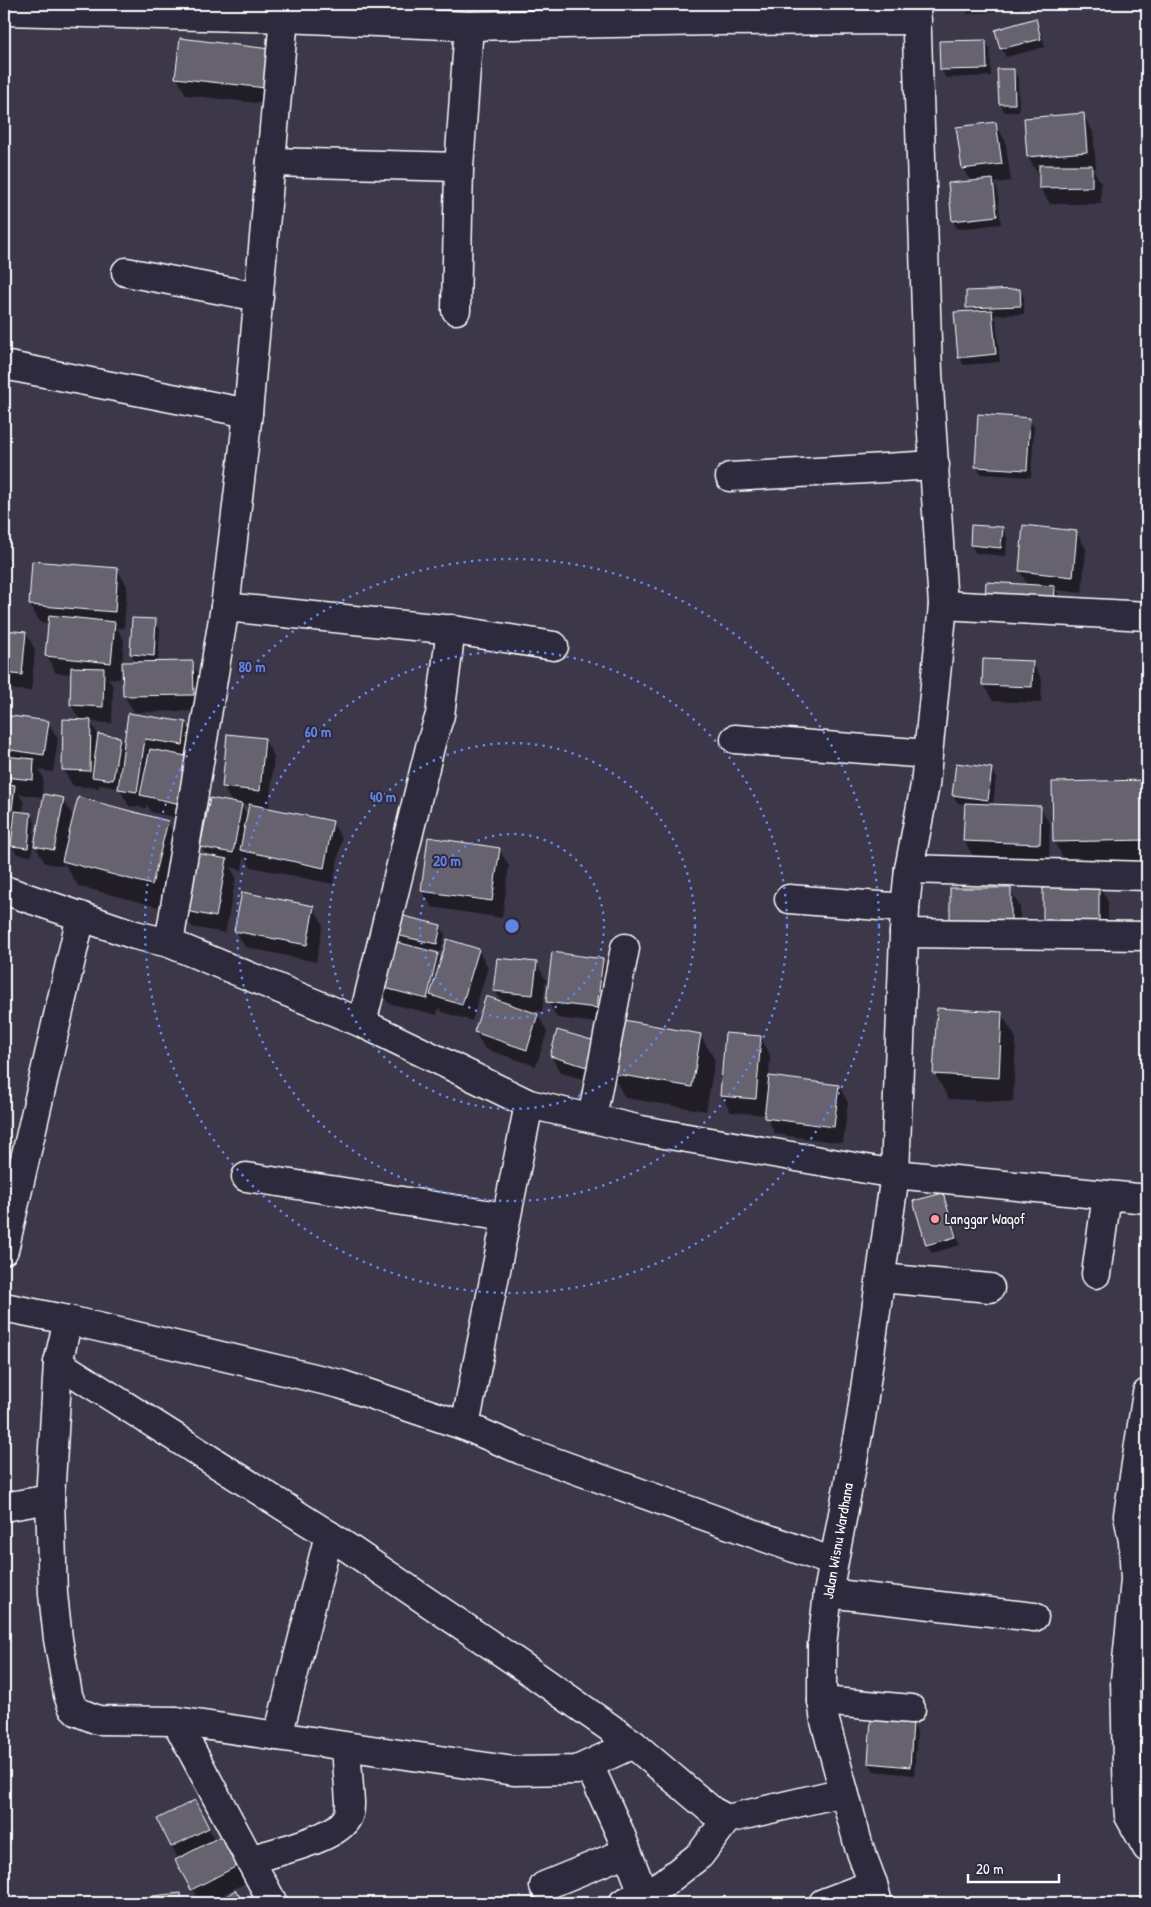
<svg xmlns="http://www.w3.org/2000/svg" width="1151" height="1907" viewBox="0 0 1151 1907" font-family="'Patrick Hand',sans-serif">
	<rect width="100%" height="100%" fill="#3c3749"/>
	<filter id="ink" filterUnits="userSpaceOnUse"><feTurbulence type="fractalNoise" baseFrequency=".02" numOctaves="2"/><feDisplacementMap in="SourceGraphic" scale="10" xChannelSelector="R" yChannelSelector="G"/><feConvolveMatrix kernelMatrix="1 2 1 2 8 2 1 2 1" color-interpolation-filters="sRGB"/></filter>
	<g filter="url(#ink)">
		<g fill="#0007" fill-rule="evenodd">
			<path d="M963 4H1020L1021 9 968 14Z"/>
			<path d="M1035 20 1040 28 1045 47 1006 57 1002 49 997 31Z"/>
			<path d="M985 41 990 49 991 76 946 78 941 69Z"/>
			<path d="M269 50 275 105 186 95 177 78Z"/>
			<path d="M1013 70 1018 78 1019 112H1005L1000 104Z"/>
			<path d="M1083 115 1093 132 1096 169H1093L1101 183V204H1050L1040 188V174H1038L1028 157Z"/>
			<path d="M995 123 1005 140 1011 181 994 183 997 188 1001 224 957 229 953 220 971 182 963 169Z"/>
			<path d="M1019 290 1024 298V314L994 315 996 319 1000 362 964 365 959 357 970 312 967 307Z"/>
			<path d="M1029 419 1034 427 1031 477 981 474 976 466Z"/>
			<path d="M1002 528 1007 537 1006 556 976 553 971 545Z"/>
			<path d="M1076 532 1086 549 1082 593 1056 590 1064 604 1028 586 1020 571Z"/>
			<path d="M4 552 10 563 9 591H5L4 623Z"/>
			<path d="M117 569 127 586 124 628H117L124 640 122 664 136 663 131 654 155 620 160 629 158 663H192L202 680 203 711 134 712 124 695 123 667 121 666 120 679 108 678 113 687 112 723 91 722 98 735 119 738 125 748 129 714 186 723 195 740V822L151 812 147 804 146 808 129 806 119 788 99 785V788L73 786 63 769 80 721 71 705 72 674 56 673 47 656 50 623 40 622 30 605Z"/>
			<path d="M4 631 26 633 35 650 31 691 4 689Z"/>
			<path d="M1033 663 1042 680 1041 703 993 701 983 684Z"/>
			<path d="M4 716 48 722 58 739 53 772 39 770 43 777 42 797 19 794 24 803 23 813 31 814 35 822 32 856 17 854 12 846 14 833 4 832Z"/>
			<path d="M264 739 274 756 269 809 332 822 342 839 333 884 251 867 244 856 242 870 230 867 236 877 225 933 192 927 182 910 207 856 201 847 233 804 223 787ZM240 804 250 806 248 818 244 810Z"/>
			<path d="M991 769 996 777 993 805 1040 807 1050 824 1049 860 974 857 964 841 966 804 958 803 953 795Z"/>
			<path d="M1147 782V865L1069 867 1054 842 1053 783Z"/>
			<path d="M63 800 74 818 167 822 182 847 166 909 78 886 64 863 63 866 45 863 35 846Z"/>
			<path d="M499 849 509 866 502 918 432 907 422 891Z"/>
			<path d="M1099 885 1108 902V943L1054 942Z"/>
			<path d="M1010 890 1020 907V944H961Z"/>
			<path d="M313 907 323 924 316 962 245 947 235 930Z"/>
			<path d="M440 926 445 934 441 952 415 946 414 948 438 954 442 961 478 950 488 967 472 1021 442 1012 439 1007 437 1015 388 1003 379 986 398 944 392 933Z"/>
			<path d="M602 960 612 977 606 1024 557 1018 548 1001Z"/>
			<path d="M536 963 546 980 542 1011H526L538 1015 547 1032 536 1066 485 1049 475 1032 502 1002 495 990Z"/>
			<path d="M1001 1013 1016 1038 1013 1102 949 1099 935 1074Z"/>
			<path d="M700 1035 715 1060 706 1111 625 1098 611 1072Z"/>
			<path d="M761 1038 770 1055 769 1077 839 1086 848 1103 843 1143 775 1134 766 1115 731 1112 721 1095Z"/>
			<path d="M594 1042 597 1083 561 1073 551 1056Z"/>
			<path d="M943 1194 947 1203 960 1245 932 1253 927 1245 915 1202Z"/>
			<path d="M912 1723 917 1732 914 1775 874 1771 869 1763Z"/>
			<path d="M204 1818 215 1841 223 1837 247 1882 206 1903H200L172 1846Z"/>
			<path d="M180 1894 185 1903H155L154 1897Z"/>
		</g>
		<g fill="#666270" stroke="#fff">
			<path d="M1036 18 1041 39 1000 49 995 30Z"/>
			<path d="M180 38 270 49 266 88 175 78Z"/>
			<path d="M986 40 987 69 940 70 939 41Z"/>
			<path d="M997 69H1014L1015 104H999Z"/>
			<path d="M1084 113 1087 152 1027 157 1024 118Z"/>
			<path d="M996 122 1002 164 962 169 956 127Z"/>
			<path d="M1039 165H1092V187L1039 188Z"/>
			<path d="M993 179 997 216 952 221 948 183Z"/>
			<path d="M1020 289 1021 306 966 308V291Z"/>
			<path d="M992 310 996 354 958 358 954 312Z"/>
			<path d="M978 414 1030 418 1027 470 975 467Z"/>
			<path d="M971 525 1003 527 1001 548 970 545Z"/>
			<path d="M1023 525 1077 531 1073 577 1019 571Z"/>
			<path d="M32 561 118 568 115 612 29 605Z"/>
			<path d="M986 582 1055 586 1054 605 985 601Z"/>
			<path d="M49 615 115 622 111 663 45 656Z"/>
			<path d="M132 618 156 619 154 656 130 654Z"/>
			<path d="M4 630 26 632 22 675 4 673Z"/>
			<path d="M983 659 1033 661 1032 687 982 685Z"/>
			<path d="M193 661 194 695 123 696 122 662Z"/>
			<path d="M71 667 104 668 103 707 70 705Z"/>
			<path d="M128 713 186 722 183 745 145 739 137 792 118 789Z"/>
			<path d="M4 715 49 721 44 755 4 749Z"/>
			<path d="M63 719 91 720 90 771 62 770Z"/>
			<path d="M98 734 120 737 113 780 92 777Z"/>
			<path d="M227 734 265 738 260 791 222 787Z"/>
			<path d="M150 749 196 758 185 805 140 795Z"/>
			<path d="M4 756 34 759 33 780 4 777Z"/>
			<path d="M956 763 992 768 988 800 952 795Z"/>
			<path d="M1147 780V840L1053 842 1052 782Z"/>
			<path d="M4 783 15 785 11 818 4 817Z"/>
			<path d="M44 794 64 798 54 850 34 846Z"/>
			<path d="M78 797 168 821 152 885 62 861Z"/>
			<path d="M210 798 242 804 233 853 200 847Z"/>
			<path d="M965 803 1041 806 1040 844 963 841Z"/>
			<path d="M249 804 333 821 324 868 240 850Z"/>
			<path d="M15 811 31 813 28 848 11 846Z"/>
			<path d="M428 837 500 848 492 901 421 891Z"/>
			<path d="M192 852 227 859 216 917 181 910Z"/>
			<path d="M1043 883 1099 884V926L1043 925Z"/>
			<rect x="950" y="888" width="61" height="39"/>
			<path d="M242 892 314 906 307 945 234 931Z"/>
			<path d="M395 914 441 925 437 944 391 934Z"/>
			<path d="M447 939 479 949 462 1005 430 995Z"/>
			<path d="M389 940 438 953 427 999 377 986Z"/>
			<path d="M552 952 603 959 597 1008 546 1002Z"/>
			<path d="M497 958 537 962 533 995 493 991Z"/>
			<path d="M486 996 538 1014 527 1050 474 1032Z"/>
			<path d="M937 1008 1002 1012 999 1078 933 1074Z"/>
			<path d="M618 1019 701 1034 692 1087 610 1073Z"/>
			<path d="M557 1030 595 1041 587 1067 550 1056Z"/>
			<path d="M725 1033 761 1036 756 1099 720 1096Z"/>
			<path d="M769 1076 839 1085 834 1127 764 1118Z"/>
			<path d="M943 1193 956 1237 926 1245 913 1201Z"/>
			<path d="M871 1718 913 1722 910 1767 868 1763Z"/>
			<path d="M195 1800 209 1828 171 1847 157 1819Z"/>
			<path d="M223 1835 239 1865 191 1890 175 1860Z"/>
			<path d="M235 1890 245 1903H217Z"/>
			<path d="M181 1893 182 1903H154L153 1896Z"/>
		</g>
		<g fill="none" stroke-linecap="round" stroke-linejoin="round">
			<defs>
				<g id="street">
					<path d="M4 11 284 18 469 26 713 21 917 20"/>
					<path d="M271 162 459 167"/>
					<path d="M126 272 259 297"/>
					<path d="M456 310 459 167 469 26"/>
					<path d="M4 365 248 413"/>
					<path d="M730 477 935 465"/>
					<path d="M943 605 1147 616"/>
					<path d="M225 607 454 630 554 646"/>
					<path d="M735 739 928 754"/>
					<path d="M909 869 1147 876"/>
					<path d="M4 890 135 935 169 943 362 1023 529 1104 641 1130 895 1174 1147 1199"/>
					<path d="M789 899 905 908"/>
					<path d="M904 933 1144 936"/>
					<path d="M169 943 225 607 248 413 284 18"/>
					<path d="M362 1023 431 743 440 715 451 629"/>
					<path d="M592 1118 625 948"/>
					<path d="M246 1177 506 1217"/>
					<path d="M4 1250 81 916"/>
					<path d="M1096 1274 1107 1195"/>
					<path d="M881 1278 990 1288"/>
					<path d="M4 1307 68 1320 340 1384 465 1426 521 1450 833 1562"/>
					<path d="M68 1320 58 1363 50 1499 53 1594 58 1639 68 1695 72 1706 78 1712 98 1720 176 1721 514 1771 577 1770 633 1744"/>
					<path d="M58 1363 329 1535 522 1666 633 1744 712 1811 727 1819 844 1792"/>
					<path d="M1147 1393 1128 1515 1133 1541 1135 1580 1125 1680 1128 1804 1129 1816 1147 1848"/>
					<path d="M465 1426 529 1104"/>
					<path d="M4 1507 50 1499"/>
					<path d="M828 1593 1034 1617"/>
					<path d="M822 1701 911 1709"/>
					<path d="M176 1721 273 1903"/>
					<path d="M278 1736 329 1535"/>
					<path d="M589 1765 620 1833 643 1893"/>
					<path d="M250 1860C274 1852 331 1840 345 1821 350 1815 350 1809 350 1802L346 1747"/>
					<path d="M544 1886 627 1852"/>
					<path d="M623 1903 664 1883 700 1855 727 1819"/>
					<path d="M823 1903 873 1884"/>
					<path d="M878 1903 873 1884 859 1847 825 1721 822 1701V1645L828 1593 861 1418 895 1174 905 908 909 869 925 785 943 605 928 372 916 4"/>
				</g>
			</defs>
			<use href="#street" stroke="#fff" stroke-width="31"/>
			<use href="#street" stroke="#2f2a3d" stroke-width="28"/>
		</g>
	</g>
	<g fill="none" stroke="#6183e4" stroke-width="2.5" stroke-dasharray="2.5 5">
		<circle cx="512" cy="926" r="92"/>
		<circle cx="512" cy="926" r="183"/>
		<circle cx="512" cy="926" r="275"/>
		<circle cx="512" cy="926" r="367"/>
	</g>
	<circle fill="#ff9aa2" stroke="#2f2a3d" stroke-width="2" cx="935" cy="1219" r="5"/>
	<g text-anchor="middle" stroke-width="4" stroke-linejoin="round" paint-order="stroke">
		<g font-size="15" fill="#fff" stroke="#2f2a3d" text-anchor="start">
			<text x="945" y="1224">Langgar Waqof</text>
		</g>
		<g font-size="15" fill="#fff" stroke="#2f2a3d">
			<text transform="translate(838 1541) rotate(-80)" y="5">Jalan Wisnu Wardhana</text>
		</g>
	</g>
	<circle cx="512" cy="926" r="8" fill="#6183e4" stroke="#2f2a3d" stroke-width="2.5"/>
	<g font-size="15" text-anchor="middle" font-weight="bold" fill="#6183e4" stroke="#2f2a3d" stroke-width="4" stroke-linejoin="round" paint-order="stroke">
		<text x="252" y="672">80 m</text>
		<text x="318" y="737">60 m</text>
		<text x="383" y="802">40 m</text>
		<text x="447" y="866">20 m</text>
	</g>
	<rect width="1151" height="1907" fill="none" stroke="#2f2a3d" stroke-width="20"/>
	<rect x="10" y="10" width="1131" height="1887" fill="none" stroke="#fff" stroke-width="2" filter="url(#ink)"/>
	<path d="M968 1874v8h91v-8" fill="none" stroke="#ffffff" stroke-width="2.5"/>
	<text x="976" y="1874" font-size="15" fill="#ffffff" stroke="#2f2a3d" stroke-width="4" paint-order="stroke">20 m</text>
</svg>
